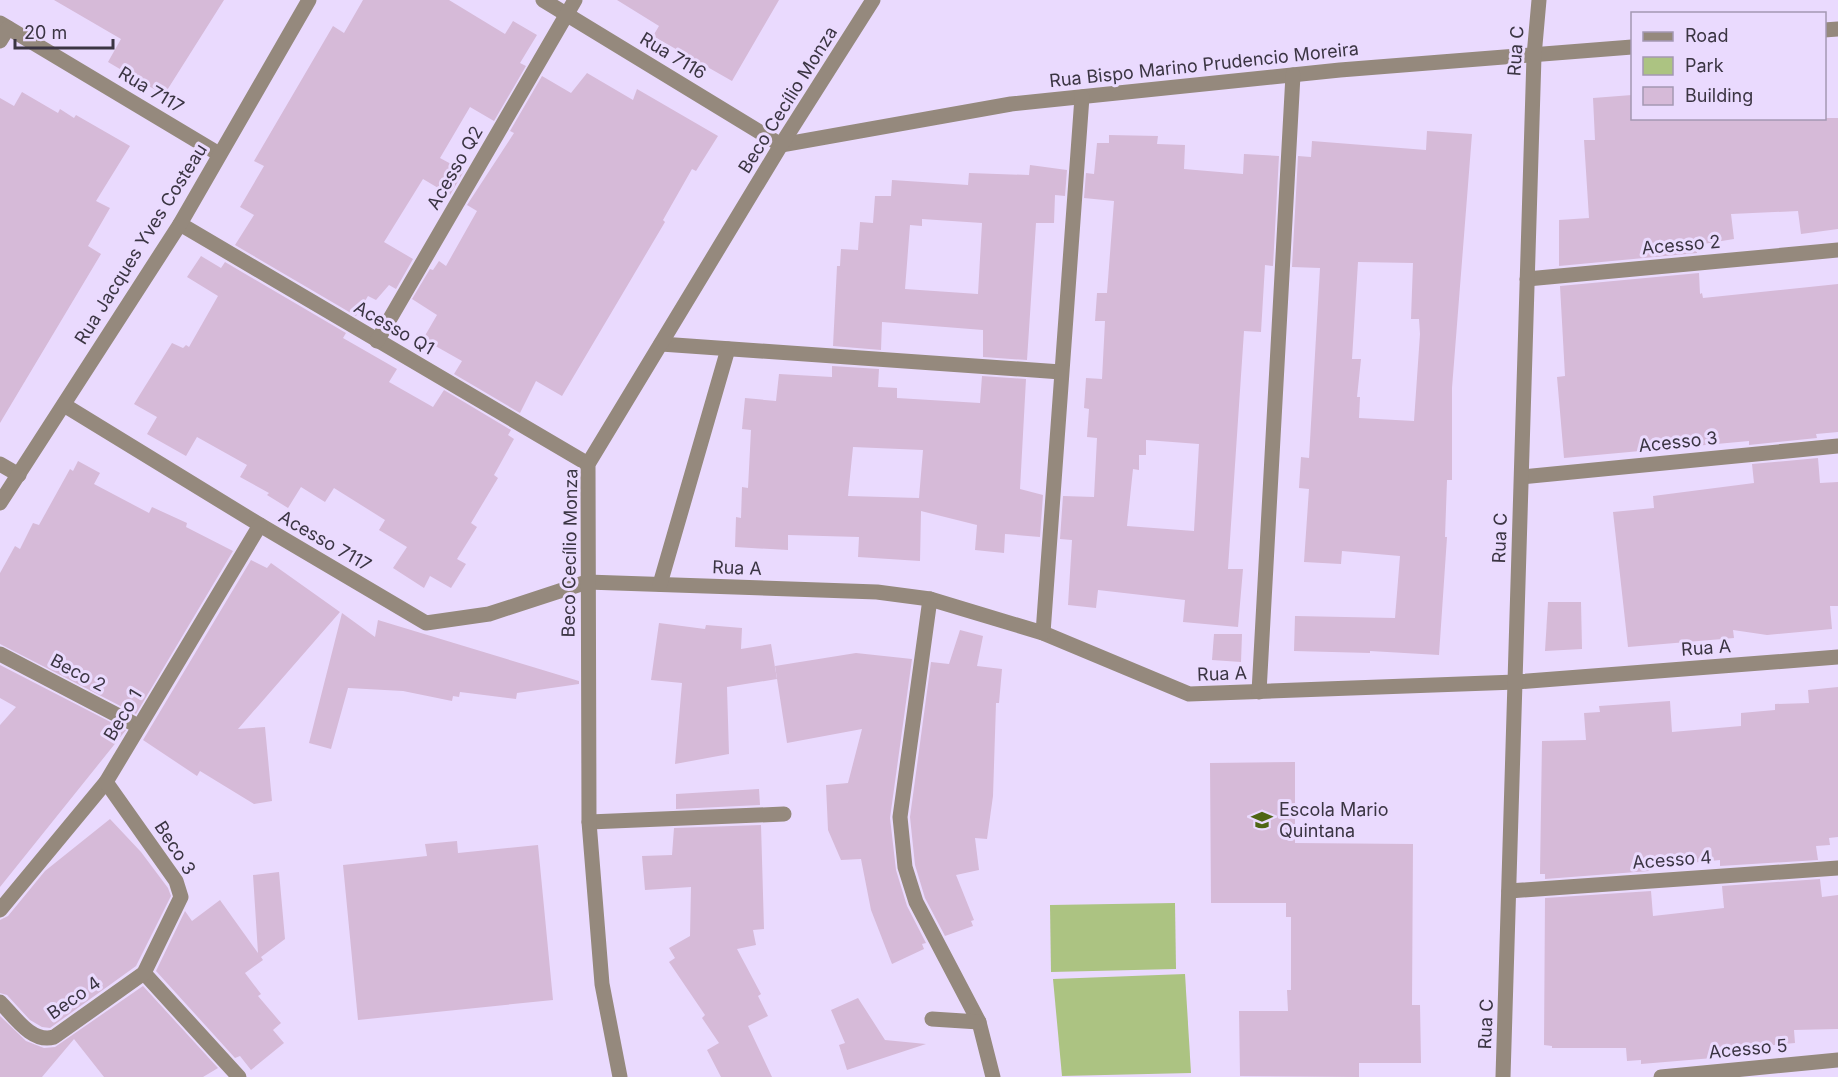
<svg xmlns="http://www.w3.org/2000/svg" width="1838" height="1077" viewBox="0 0 1838 1077" font-family="Inter,sans-serif">
	<rect width="100%" height="100%" fill="#eadafe"/>
	<g fill="#acc382">
		<path d="M1175 903 1176 969 1051 972 1050 905Z"/>
		<path d="M1185 974 1191 1073 1062 1076 1053 979Z"/>
	</g>
	<g fill="#d6bad8" fill-rule="evenodd">
		<path d="M54 0H224L164 95 108 62 121 39Z"/>
		<path d="M363 0H449L505 34 513 21 537 35 520 63 526 66 494 121 470 107 440 158 464 171 450 195 423 179 384 242 413 259 396 289 389 285 376 300 368 296 356 316 235 245 254 215 240 207 264 166 254 161 333 26 344 33Z"/>
		<path d="M617 0H779L732 81 653 36 659 26Z"/>
		<path d="M587 73 633 100 637 89 718 136 696 171 692 169 663 220 665 222 562 396 536 381 520 413 454 374 462 361 423 339 437 315 412 299 430 269 433 270 439 261 446 266 477 211 467 205 514 133 510 131 542 76 571 93Z"/>
		<path d="M22 92 58 113 60 109 74 118 76 115 130 146 96 201 110 208 88 246 101 254 0 423V98L14 106Z"/>
		<path d="M1632 95V118H1838V229L1801 234 1798 211 1731 214 1734 239 1697 245V253L1559 266V220L1589 218 1584 140H1595L1593 98Z"/>
		<path d="M1427 131 1472 134 1452 388V480H1447L1445 537H1447L1439 655 1370 651V653L1294 651 1295 616 1395 618 1400 556 1342 551 1341 564 1304 562 1309 489 1299 488 1301 457 1309 458 1320 268 1292 267 1298 156 1311 157 1312 141 1426 150ZM1358 262 1413 263 1411 319H1419L1420 334 1414 421 1359 418 1360 397H1357L1361 359H1352Z"/>
		<path d="M1109 135 1158 136 1157 144 1185 145 1184 169 1243 174 1244 154 1279 156 1273 266 1265 265 1261 332 1244 331 1228 569H1243L1238 627 1183 622 1185 600 1098 590 1096 608 1068 605 1072 540 1060 539 1063 496 1094 497 1097 438 1087 437 1089 409 1084 408 1086 378 1102 379 1105 321H1095L1097 293H1107L1114 201 1084 198 1086 173 1094 174 1097 143H1109ZM1146 440 1199 444 1194 531 1127 526 1133 469 1139 470V455H1146Z"/>
		<path d="M1030 165 1067 170 1065 196 1055 195 1054 223H1036L1027 360 983 357V330L882 322 881 350 833 346 837 266H840L841 249 858 250 860 222 873 223 875 196H891L892 180 968 185 969 173 1029 175ZM922 219 982 223 978 294 905 289 910 225 922 226Z"/>
		<path d="M201 256 221 268 225 262 346 333 343 338 397 369 389 382 433 407 444 390 511 430 508 435 514 439 494 475 498 478 471 523 477 527 457 559 466 564 451 588 430 576 424 588 393 568 407 547 379 530 385 520 334 488 325 502 301 487 288 508 267 495 269 493 240 477 247 465 197 437 186 456 147 434 157 417 134 404 172 343 183 348 186 345 189 347 218 296 187 277Z"/>
		<path d="M1699 273 1700 294 1702 293 1703 298 1838 284V432L1816 434 1817 438 1749 445V441L1564 458 1557 377 1565 376 1560 286Z"/>
		<path d="M832 366 879 369 878 387 897 388V398L980 403 982 376 1026 379 1020 489 1043 495 1040 537 1005 534 1004 553 975 550 977 525 921 511 920 561 858 557 859 537 788 535V550L735 547 736 517 741 518 742 487 748 488 751 430 742 429 745 398 776 401 779 374 832 377ZM853 447 923 450 919 498 848 496Z"/>
		<path d="M1818 458 1820 483 1838 482V606H1830L1832 629 1767 635 1733 630 1734 638 1628 647 1613 512 1654 508 1653 496 1754 483 1752 464Z"/>
		<path d="M78 461 100 473 94 484 149 513 152 507 187 523 186 527 233 551 136 714 0 644V573L15 546 20 549 33 523 39 525 70 469 73 471Z"/>
		<path d="M251 560 267 568 271 563 340 612 238 729 265 727 272 801 254 804 200 771 197 776 143 740Z"/>
		<path d="M1548 602H1581L1582 649 1545 651Z"/>
		<path d="M342 613 375 637 378 620 579 681V684L517 693 516 699 460 692 459 697 453 696 452 701 403 691 348 688 331 749 309 743Z"/>
		<path d="M659 623 705 629 706 625 742 628 741 649 771 644 777 679 727 687 729 754 675 764 682 683 651 680Z"/>
		<path d="M960 630 983 636 977 666 1002 669 999 703H996L993 796 987 839 975 838 979 870 956 875 974 920 971 921 973 926 945 936 925 898 915 865 910 817 931 662 949 664Z"/>
		<path d="M1214 634H1242L1241 662 1212 660Z"/>
		<path d="M856 653 912 659 890 818 896 870 907 906 926 943 922 944 924 949 892 964 871 910 861 859 841 860 828 830 826 785 848 783 862 729 787 743 775 666Z"/>
		<path d="M0 665 126 730 0 887V725L16 707 0 698Z"/>
		<path d="M1838 687V837L1829 838 1830 845 1816 846 1818 860 1720 866V860L1648 867 1649 871 1545 879V874H1540L1542 741 1586 740 1584 713 1600 712 1599 706 1670 701 1672 732 1741 726V713L1775 710V704L1809 703 1808 690Z"/>
		<path d="M1295 762V843L1413 844 1412 1005H1420L1421 1063H1359V1077L1240 1076 1239 1011H1288L1287 990H1291V917H1286V903H1211L1210 763Z"/>
		<path d="M759 789 760 805 676 809V794Z"/>
		<path d="M110 819 141 852 168 888 171 896 136 966 50 1028 42 1027 30 1020 7 995 0 993V920L8 916 45 871Z"/>
		<path d="M761 825 764 929 753 930 756 945 737 949 761 994 758 996 768 1016 748 1026 772 1077H721L707 1050 719 1043 702 1018 705 1015 669 962 675 958 669 948 690 936 691 887 645 890 642 856 672 855 674 828Z"/>
		<path d="M457 841 458 853 538 845 553 1000 358 1020 343 865 427 856 425 844Z"/>
		<path d="M279 872 285 939 261 957 263 960 245 973 261 994 258 996 281 1023 273 1030 284 1043 251 1070 240 1056 235 1058 156 971 185 911 192 921 220 900 258 953 253 875Z"/>
		<path d="M1820 879 1822 897 1838 895V1029L1794 1030 1795 1043 1721 1050 1713 1052V1058L1641 1064V1060L1627 1061 1626 1048H1552V1046L1544 1045 1545 898 1651 891 1653 916 1724 908 1722 886Z"/>
		<path d="M143 986 218 1068 203 1077H104L74 1039 42 1077H0V1016L26 1041 44 1048 55 1047Z"/>
		<path d="M858 998 885 1040 926 1044 847 1070 839 1045 845 1043 831 1010Z"/>
	</g>
	<g fill="none" stroke-linecap="round" stroke-linejoin="round">
		<g stroke="#95897d" stroke-width="15">
			<path d="M543 0 781 145 1011 104 1340 70 1632 47"/>
			<path d="M0 23 219 154"/>
			<path d="M1824 30 1838 29"/>
			<path d="M0 41 8 28"/>
			<path d="M180 224 588 464"/>
			<path d="M1527 279 1838 250"/>
			<path d="M377 341 575 0"/>
			<path d="M661 344 1061 372"/>
			<path d="M64 405 260 525 426 623 489 614 587 582 877 592 930 599 1043 633 1189 694 1516 682 1838 657"/>
			<path d="M0 464 19 475"/>
			<path d="M1522 477 1838 446"/>
			<path d="M0 503 180 224 309 0"/>
			<path d="M660 584 728 349"/>
			<path d="M930 599 900 817 905 867 916 902 979 1022 993 1077"/>
			<path d="M1043 633 1082 97"/>
			<path d="M0 654 138 726"/>
			<path d="M1259 692 1293 75"/>
			<path d="M589 822 784 814"/>
			<path d="M1509 891 1838 868"/>
			<path d="M0 910 106 782 260 525"/>
			<path d="M144 973 239 1077"/>
			<path d="M0 1002C14 1016 32 1044 54 1037L144 973 181 897 176 881 106 782"/>
			<path d="M932 1019 979 1022"/>
			<path d="M620 1077 602 984 589 822 588 464 781 145 873 0"/>
			<path d="M1503 1077 1534 56 1539 0"/>
			<path d="M1661 1077 1838 1060"/>
		</g>
	</g>
	<defs>
		<symbol id="school-bare" viewBox="-9 -9 18 18"><path d="M0-5L7-2L0 1L-7-2ZM-4 1L0 2.5L4 1V4Q0 6-4 4Z" fill="#4f6614" stroke="#eadafe" stroke-width="2.5" paint-order="stroke"/></symbol>
	</defs>
	<g fill-rule="evenodd">
		<use href="#school-bare" x="1247" y="805" width="30" height="30"/>
	</g>
	<g text-anchor="middle" stroke-width="6" stroke-linejoin="round" paint-order="stroke">
		<g font-size="18" fill="#3b3543" stroke="#eadafe">
			<text transform="translate(1516 51) rotate(-86)" y="6">Rua C</text>
			<text transform="translate(673 56) rotate(31)" y="6">Rua 7116</text>
			<text transform="translate(1204 65) rotate(-6)" y="6">Rua Bispo Marino Prudencio Moreira</text>
			<text transform="translate(151 90) rotate(31)" y="6">Rua 7117</text>
			<text transform="translate(788 100) rotate(-58)" y="6">Beco Cecílio Monza</text>
			<text transform="translate(455 168) rotate(-60)" y="6">Acesso Q2</text>
			<text transform="translate(141 244) rotate(-58)" y="6">Rua Jacques Yves Costeau</text>
			<text transform="translate(1681 245) rotate(-5)" y="6">Acesso 2</text>
			<text transform="translate(394 328) rotate(30)" y="6">Acesso Q1</text>
			<text transform="translate(1678 442) rotate(-6)" y="6">Acesso 3</text>
			<text transform="translate(1500 538) rotate(-88)" y="6">Rua C</text>
			<text transform="translate(325 541) rotate(30)" y="6">Acesso 7117</text>
			<text transform="translate(570 553) rotate(-89)" y="6">Beco Cecílio Monza</text>
			<text transform="translate(737 568) rotate(2)" y="6">Rua A</text>
			<text transform="translate(1706 648) rotate(-4)" y="6">Rua A</text>
			<text transform="translate(78 673) rotate(28)" y="6">Beco 2</text>
			<text transform="translate(1222 674) rotate(-2)" y="6">Rua A</text>
			<text transform="translate(123 715) rotate(-59)" y="6">Beco 1</text>
			<text transform="translate(175 848) rotate(57)" y="6">Beco 3</text>
			<text transform="translate(1672 860) rotate(-4)" y="6">Acesso 4</text>
			<text transform="translate(74 998) rotate(-35)" y="6">Beco 4</text>
			<text transform="translate(1486 1024) rotate(-88)" y="6">Rua C</text>
			<text transform="translate(1748 1049) rotate(-5)" y="6">Acesso 5</text>
		</g>
		<g font-size="18" fill="#3b3543" stroke="#eadafe" text-anchor="start">
			<text x="1279" y="816">Escola Mario<tspan x="1279" dy="21">Quintana</tspan></text>
		</g>
	</g>
	<rect x="1631" y="12" width="195" height="108" fill="#eadafe" stroke="#a498b3" stroke-width="1.5"/>
	<rect x="1643" y="32" width="30" height="9" fill="#95897d" stroke="#a498b3" stroke-width="1.5"/>
	<text x="1685" y="42" font-size="18" fill="#3b3543">Road</text>
	<rect x="1643" y="57" width="30" height="18" fill="#acc382" stroke="#a498b3" stroke-width="1.5"/>
	<text x="1685" y="72" font-size="18" fill="#3b3543">Park</text>
	<rect x="1643" y="87" width="30" height="18" fill="#d6bad8" stroke="#a498b3" stroke-width="1.5"/>
	<text x="1685" y="102" font-size="18" fill="#3b3543">Building</text>
	<path d="M15 39v9h98v-9" fill="none" stroke="#3b3543" stroke-width="3"/>
	<text x="24" y="39" font-size="18" fill="#3b3543" stroke="#eadafe" stroke-width="4.5" paint-order="stroke">20 m</text>
</svg>
